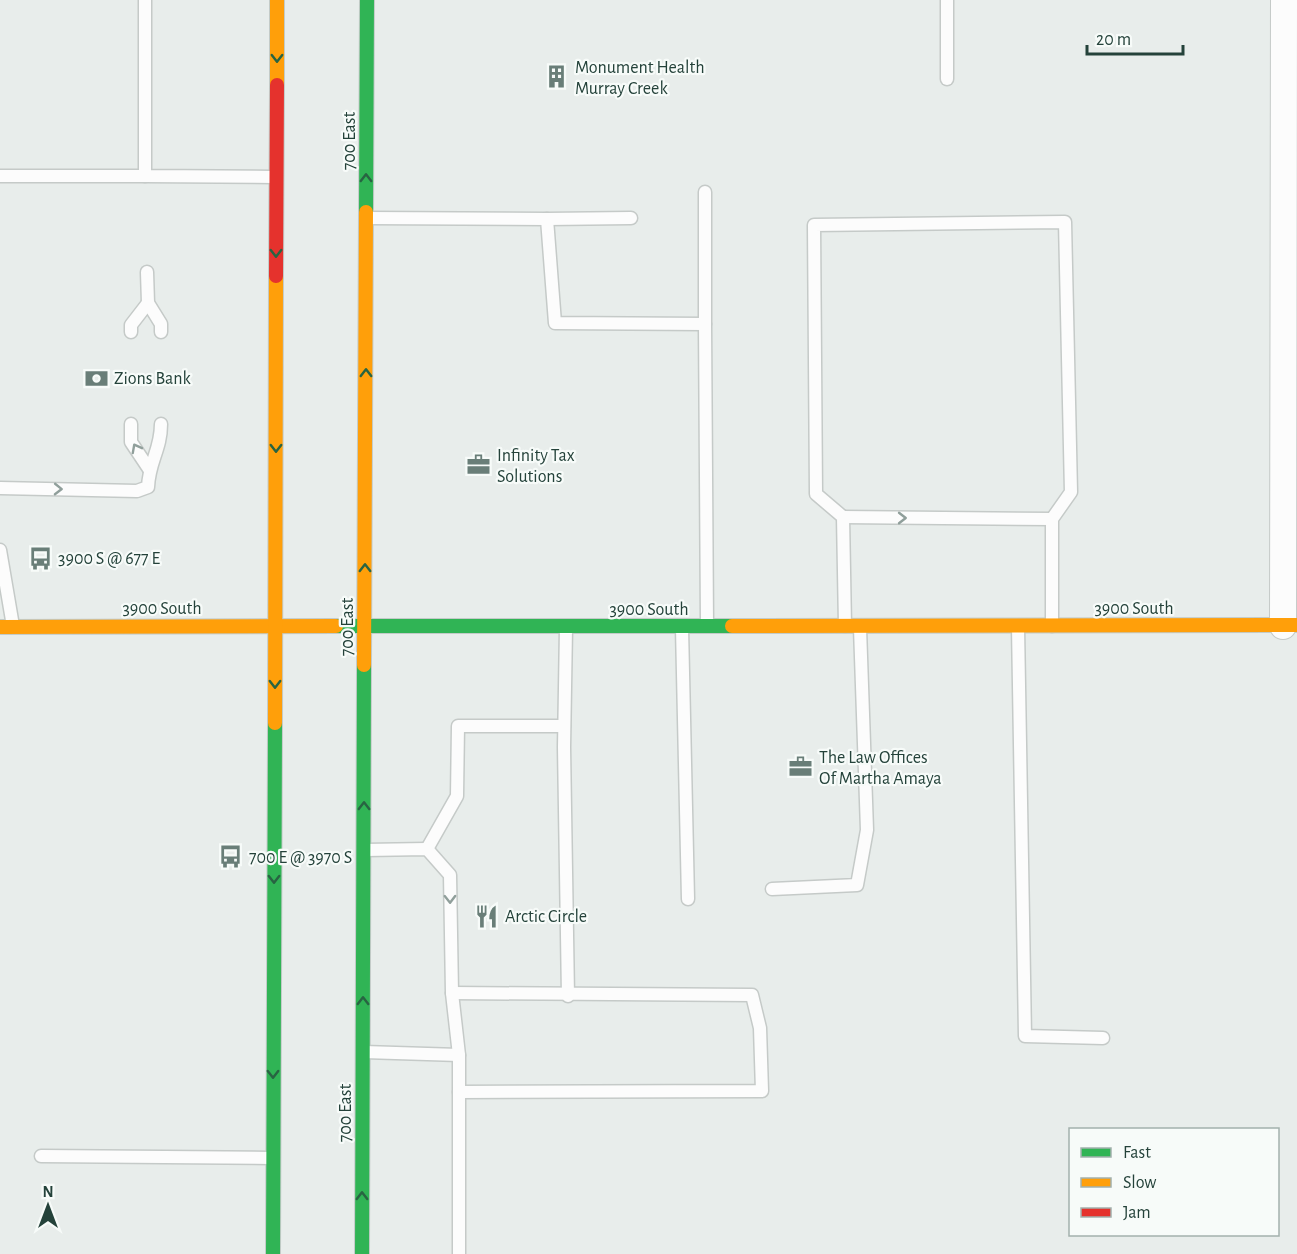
<svg xmlns="http://www.w3.org/2000/svg" width="1297" height="1254" viewBox="0 0 1297 1254" font-family="'Alegreya Sans',sans-serif">
	<rect width="100%" height="100%" fill="#e8edeb"/>
	<g fill="none" stroke-linecap="round" stroke-linejoin="round">
		<defs>
			<g id="lane">
				<path d="M145 0V176L274 177"/>
				<path d="M947 79V0"/>
				<path d="M0 176H145"/>
				<path d="M367 218 547 219 555 323 705 324V192"/>
				<path d="M547 219 631 218"/>
				<path d="M147 272 148 303 161 324V332"/>
				<path d="M705 324 707 625"/>
				<path d="M131 332V325L148 303"/>
				<path d="M131 424V442L149 469"/>
				<path d="M0 488 137 491 148 487C149 461 161 450 161 424"/>
				<path d="M843 517 1052 519"/>
				<path d="M0 550 13 626"/>
				<path d="M845 626 843 517 816 494 814 225 1065 222 1071 492 1052 519V626"/>
				<path d="M1018 627 1025 1036 1103 1038"/>
				<path d="M566 628 564 747 568 996"/>
				<path d="M682 628 688 899"/>
				<path d="M427 849 457 796 458 726H564"/>
				<path d="M365 850 427 849 450 875 452 993 459 1055V1254"/>
				<path d="M772 889 857 885 867 830 860 628"/>
				<path d="M452 993 752 995 760 1028 762 1091 459 1092"/>
				<path d="M364 1052 459 1055"/>
				<path d="M41 1156 271 1158"/>
			</g>
			<path id="street" d="M1283 626 1284 0"/>
			<g id="fast">
				<path d="M366 212 367 0"/>
				<path d="M336 626H732"/>
				<path d="M273 1254 275 723"/>
				<path d="M362 1254 364 665"/>
			</g>
			<g id="slow">
				<path d="M277 85V0"/>
				<path d="M732 626 1297 625"/>
				<path d="M0 627 336 626"/>
				<path d="M364 665 366 212"/>
				<path d="M275 723 276 276"/>
			</g>
			<path id="jam" d="M276 276 277 85"/>
		</defs>
		<use href="#lane" stroke="#c5cac8" stroke-width="15"/>
		<use href="#street" stroke="#c5cac8" stroke-width="28"/>
		<use href="#fast" stroke="#c3cbc8" stroke-width="16"/>
		<use href="#slow" stroke="#c3cbc8" stroke-width="16"/>
		<use href="#jam" stroke="#c3cbc8" stroke-width="16"/>
		<use href="#lane" stroke="#fcfcfc" stroke-width="12"/>
		<use href="#street" stroke="#fcfcfc" stroke-width="26"/>
		<use href="#fast" stroke="#30b455" stroke-width="14"/>
		<use href="#slow" stroke="#ff9f0a" stroke-width="14"/>
		<use href="#jam" stroke="#e5322d" stroke-width="14"/>
	</g>
	<defs><path id="oneway-chevron" d="M-2-3.5L2.5 0L-2 3.5" fill="none" stroke-width="1.6" stroke-linecap="round" stroke-linejoin="round" transform="scale(1.5)"/></defs>
	<g stroke="#286442">
		<use href="#oneway-chevron" transform="translate(277 58) rotate(90)"/>
		<use href="#oneway-chevron" transform="translate(366 178) rotate(-90)"/>
		<use href="#oneway-chevron" transform="translate(276 253) rotate(90)"/>
		<use href="#oneway-chevron" transform="translate(366 373) rotate(-90)"/>
		<use href="#oneway-chevron" transform="translate(276 448) rotate(90)"/>
		<use href="#oneway-chevron" transform="translate(365 568) rotate(-90)"/>
		<use href="#oneway-chevron" transform="translate(275 684) rotate(90)"/>
		<use href="#oneway-chevron" transform="translate(364 806) rotate(-90)"/>
		<use href="#oneway-chevron" transform="translate(274 879) rotate(90)"/>
		<use href="#oneway-chevron" transform="translate(363 1001) rotate(-90)"/>
		<use href="#oneway-chevron" transform="translate(273 1074) rotate(90)"/>
		<use href="#oneway-chevron" transform="translate(362 1196) rotate(-90)"/>
	</g>
	<g stroke="#909f9b">
		<use href="#oneway-chevron" transform="translate(136 448) rotate(-118)"/>
		<use href="#oneway-chevron" transform="translate(58 489) rotate(1)"/>
		<use href="#oneway-chevron" transform="translate(902 518)"/>
		<use href="#oneway-chevron" transform="translate(450 899) rotate(89)"/>
	</g>
	<defs>
		<symbol id="building-bare" viewBox="-9 -9 18 18"><path d="M-4-6H4V6H1V3H-1V6H-4ZM-2.5-4.3h1.7v1.8h-1.7ZM.8-4.3h1.7v1.8H.8ZM-2.5-1h1.7V.8h-1.7ZM.8-1h1.7V.8H.8Z" fill="#697e78" stroke="#f7fbf9" stroke-width="2.5" paint-order="stroke"/></symbol>
		<symbol id="bank-bare" viewBox="-9 -9 18 18"><path d="M-6-4H6V4H-6ZM0-2.3a2.3 2.3 0 1 0 0 4.6a2.3 2.3 0 1 0 0-4.6Z" fill="#697e78" stroke="#f7fbf9" stroke-width="2.5" paint-order="stroke"/></symbol>
		<symbol id="office-bare" viewBox="-9 -9 18 18"><path d="M-6-3h4V-5.5h4V-3h4V5H-6ZM-1-4.5V-3h2v-1.5ZM-6 0V1H6V0Z" fill="#697e78" stroke="#f7fbf9" stroke-width="2.5" paint-order="stroke"/></symbol>
		<symbol id="bus-bare" viewBox="-9 -9 18 18"><path d="M-5-6H5V4H4V6H2V4H-2V6H-4V4H-5ZM-3.5-4V0h7V-4ZM-3.5 1.2v1.5H-2V1.2ZM2 1.2v1.5H3.5V1.2Z" fill="#697e78" stroke="#f7fbf9" stroke-width="2.5" paint-order="stroke"/></symbol>
		<symbol id="restaurant-bare" viewBox="-9 -9 18 18"><path d="M-5-6h1v4h1v-4h1v4h1v-4h1v5L-1.5 .5V6h-2V.5L-5-1ZM5-6V6H3V1.5H1.5Q1.5-4 5-6Z" fill="#697e78" stroke="#f7fbf9" stroke-width="2.5" paint-order="stroke"/></symbol>
	</defs>
	<g fill-rule="evenodd">
		<use href="#building-bare" x="540" y="60" width="33" height="33"/>
		<use href="#bank-bare" x="80" y="362" width="33" height="33"/>
		<use href="#office-bare" x="462" y="448" width="33" height="33"/>
		<use href="#bus-bare" x="24" y="542" width="33" height="33"/>
		<use href="#office-bare" x="784" y="750" width="33" height="33"/>
		<use href="#bus-bare" x="214" y="840" width="33" height="33"/>
		<use href="#restaurant-bare" x="470" y="900" width="33" height="33"/>
	</g>
	<g text-anchor="middle" stroke-width="4.5" stroke-linejoin="round" paint-order="stroke">
		<g font-size="18" fill="#24423a" stroke="#f7fbf9" text-anchor="start">
			<text x="575" y="73">Monument Health<tspan x="575" dy="21">Murray Creek</tspan></text>
			<text x="114" y="384">Zions Bank</text>
			<text x="497" y="461">Infinity Tax<tspan x="497" dy="21">Solutions</tspan></text>
			<text x="58" y="564">3900 S @ 677 E</text>
			<text x="819" y="763">The Law Offices<tspan x="819" dy="21">Of Martha Amaya</tspan></text>
			<text x="249" y="863">700 E @ 3970 S</text>
			<text x="505" y="922">Arctic Circle</text>
		</g>
		<g font-size="18" fill="#24423a" stroke="#f7fbf9">
			<text transform="translate(349 141) rotate(-90)" y="6">700 East</text>
			<text x="162" y="614">3900 South</text>
			<text x="1134" y="614">3900 South</text>
			<text x="649" y="615">3900 South</text>
			<text transform="translate(347 627) rotate(-90)" y="6">700 East</text>
			<text transform="translate(345 1113) rotate(-90)" y="6">700 East</text>
		</g>
	</g>
	<rect x="1069" y="1128" width="210" height="108" fill="#f7fbf9" stroke="#a3b1ad" stroke-width="1.5"/>
	<rect x="1081" y="1148" width="30" height="9" fill="#30b455" stroke="#a3b1ad" stroke-width="1.5"/>
	<text x="1123" y="1158" font-size="18" fill="#24423a">Fast</text>
	<rect x="1081" y="1178" width="30" height="9" fill="#ff9f0a" stroke="#a3b1ad" stroke-width="1.5"/>
	<text x="1123" y="1188" font-size="18" fill="#24423a">Slow</text>
	<rect x="1081" y="1208" width="30" height="9" fill="#e5322d" stroke="#a3b1ad" stroke-width="1.5"/>
	<text x="1123" y="1218" font-size="18" fill="#24423a">Jam</text>
	<g transform="translate(48 1206)" stroke="#f7fbf9" stroke-width="4.5" paint-order="stroke">
	<path d="M0-4.5L10 22L0 15L-10 22Z" fill="#24423a"/>
	<text y="-9" font-size="16" font-weight="bold" text-anchor="middle" fill="#24423a">N</text>
	</g>
	<path d="M1087 45v9h96v-9" fill="none" stroke="#24423a" stroke-width="3"/>
	<text x="1096" y="45" font-size="18" fill="#24423a" stroke="#f7fbf9" stroke-width="4.5" paint-order="stroke">20 m</text>
</svg>
